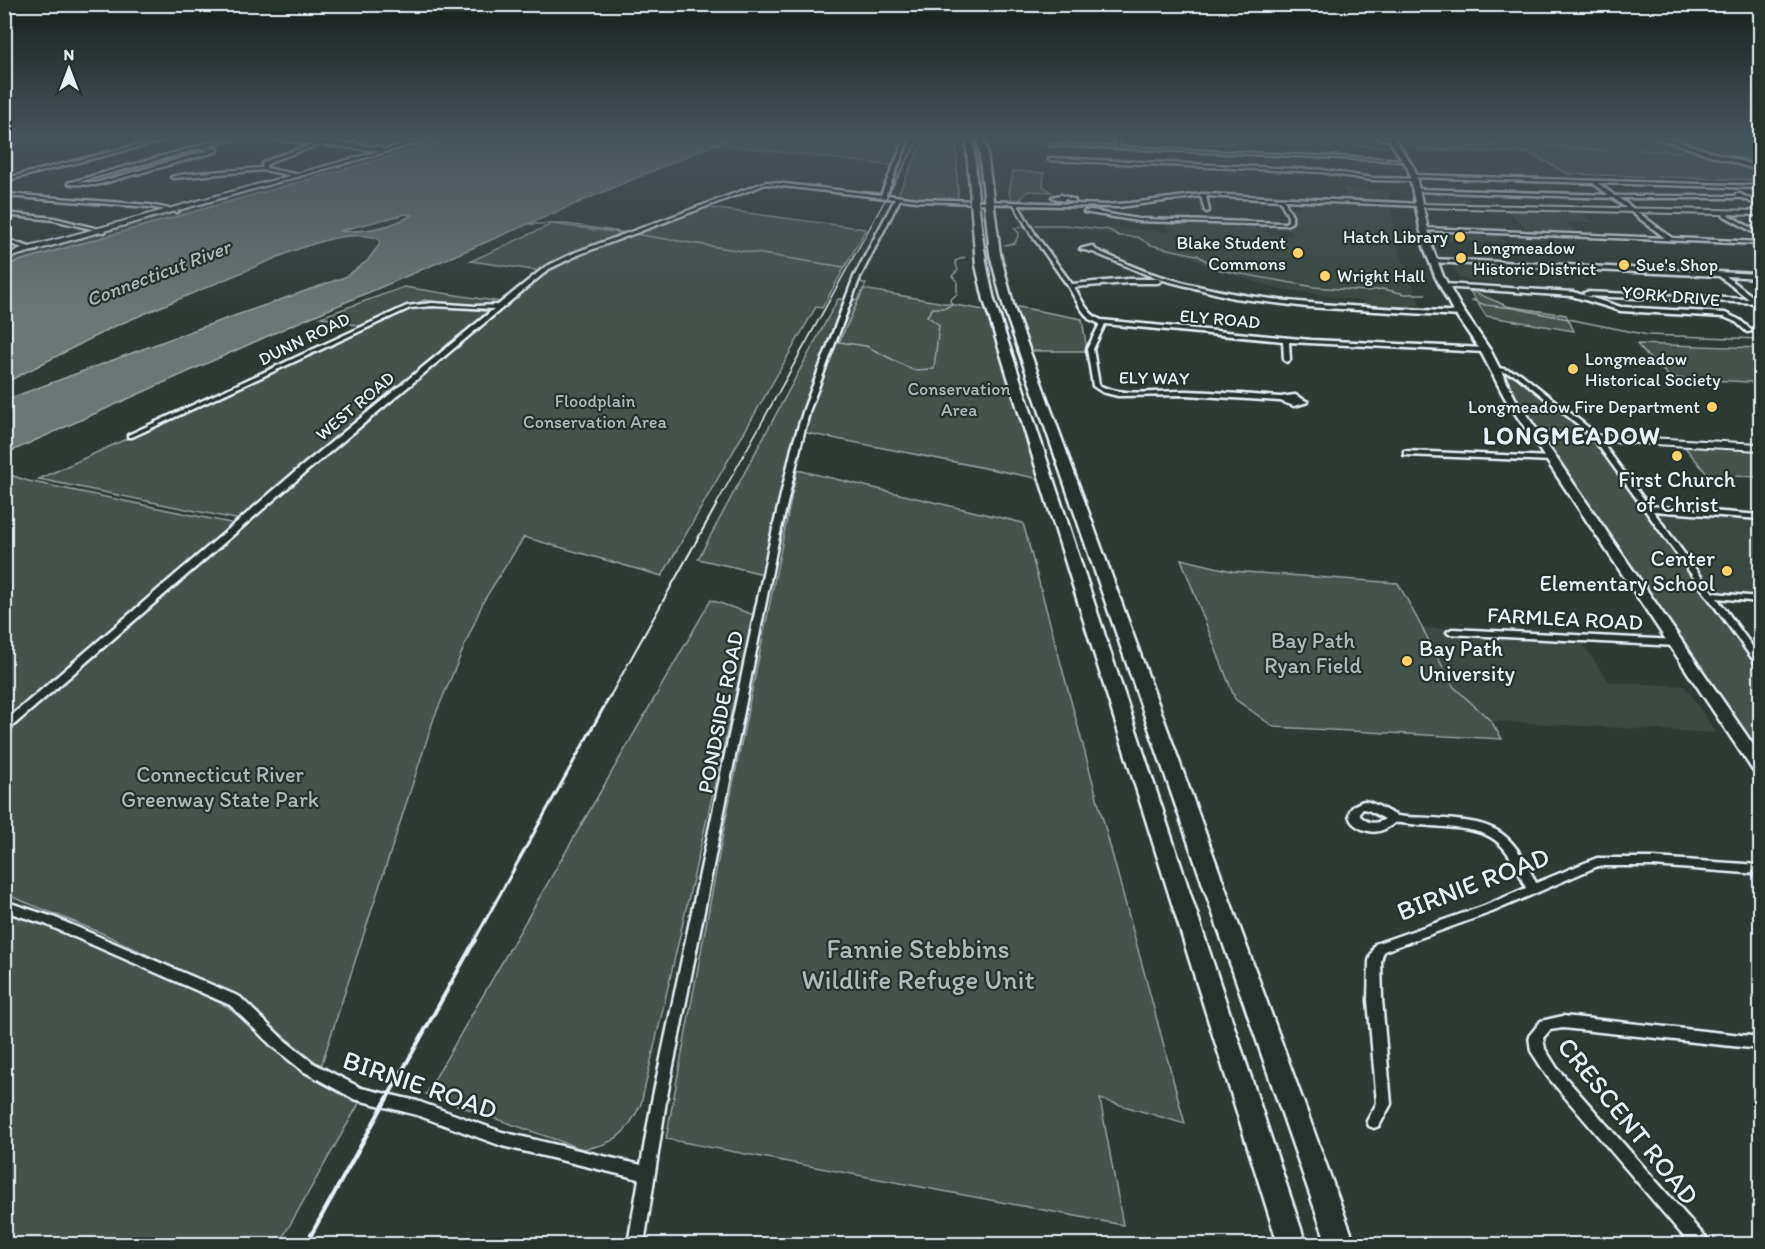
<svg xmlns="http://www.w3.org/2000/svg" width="1765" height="1249" viewBox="0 0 1765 1249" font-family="Itim,sans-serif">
	<rect width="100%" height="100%" fill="#2e3b35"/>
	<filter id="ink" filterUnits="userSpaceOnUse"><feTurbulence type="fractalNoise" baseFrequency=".0167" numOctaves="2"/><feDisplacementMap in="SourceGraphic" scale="12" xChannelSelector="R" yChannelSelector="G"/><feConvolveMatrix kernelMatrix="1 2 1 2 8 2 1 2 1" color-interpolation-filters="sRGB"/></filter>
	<g filter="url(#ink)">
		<g fill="#3b4843">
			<path d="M1351 158 1404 160 1409 169 1356 166Z"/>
			<path d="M1342 188 1390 190 1391 201 1348 199Z"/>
			<path d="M1423 191 1461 192 1476 207 1426 204Z"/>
			<path d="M1301 200 1390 204 1397 244 1422 310 1366 307 1363 301 1277 288 1212 269 1192 257 1158 249 1134 238 1063 227H1035L1031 222 1169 232 1167 222 1264 226 1269 235 1294 236 1287 226 1295 222 1289 207H1304Z"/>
			<path d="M1506 210 1582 213 1595 223H1566L1579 234 1531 232Z"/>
			<path d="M1447 233 1499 235 1506 243 1447 241Z"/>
			<path d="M1452 264 1488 266 1500 282 1460 279Z"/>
			<path d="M1646 508 1760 514V598L1711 595Z"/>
			<path d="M1181 559 1232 571 1398 583 1422 628 1506 631 1509 637 1580 640 1609 682 1685 686 1716 733 1491 721 1502 739 1274 727 1235 699Z"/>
		</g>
		<g fill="#45524e" stroke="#96a2a3" stroke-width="1.5">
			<path d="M440 137H459L5 265V259Z"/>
			<path d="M732 137H911L894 166 716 144Z"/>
			<path d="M925 137H956L958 203 897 196Z"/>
			<path d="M1452 137H1649L1760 172V180L1568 174 1530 153 1420 150 1409 139 1454 140Z"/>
			<path d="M1665 137H1760V167Z"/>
			<path d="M1013 171 1044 173 1043 186 1051 192 1028 191 1014 206 1009 193Z"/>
			<path d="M703 207 866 229 822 308 816 307 662 576 524 537 484 600 434 718 321 1066 235 997 104 934 5 894 4 730 235 530 549 266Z"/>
			<path d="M552 224 628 234 547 266 540 271 471 261Z"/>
			<path d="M404 287 501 302 491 310 424 300 360 326 321 317Z"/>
			<path d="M863 289 1001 313 1011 361 1051 481 802 432 764 574 698 559 838 299 857 300Z"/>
			<path d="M1469 290 1507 306 1566 315 1574 331 1486 316Z"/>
			<path d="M424 302 488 312 240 520 39 479Z"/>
			<path d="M1013 306 1082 319 1087 351H1017Z"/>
			<path d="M1637 344 1760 348V391L1750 382 1671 378 1647 356Z"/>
			<path d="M1495 369 1511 371 1585 427 1760 663V768Z"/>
			<path d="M1684 446 1760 449V477L1708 475Z"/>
			<path d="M797 470 1023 523 1185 1124 1100 1099 1123 1225 666 1139 725 823Z"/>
			<path d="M5 473 28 481 235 524 5 722Z"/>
			<path d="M1181 559 1232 571 1398 583 1453 686 1491 721 1502 739 1274 727 1235 699Z"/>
			<path d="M711 600 754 615 641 1104C627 1133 616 1145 582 1149L426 1094Z"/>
			<path d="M4 905 94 942 226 1006 314 1079 361 1100 279 1244H5Z"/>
		</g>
		<path fill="#6b7775" stroke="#9da8a9" stroke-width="1.5" fill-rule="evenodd" d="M459 137H732L290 326 5 454V400L197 329 345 277 367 261 380 244 378 238C349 230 317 242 290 252L113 327 5 383V265ZM406 214 412 215C390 228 363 232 339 231Z"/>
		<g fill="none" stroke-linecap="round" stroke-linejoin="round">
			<g stroke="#9da8a9" stroke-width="1.5">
				<path d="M1160 137 1206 145 1265 140 1301 146 1340 144 1387 147"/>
				<path d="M1418 149H1446L1516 143 1609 151"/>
				<path d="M1639 150 1681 152"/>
				<path d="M1718 153 1760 161"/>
				<path d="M529 224H567L628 233"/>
				<path d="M1036 225H1065L1109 230 1119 236 1138 237 1150 245 1197 255 1220 270 1314 287 1366 291 1383 289 1405 294H1426"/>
				<path d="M634 234 844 267"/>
				<path d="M1005 245 1015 243 1019 233 1014 228 1023 227"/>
				<path d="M861 275V282L866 284 839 342 866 346 913 370 934 369 939 325 927 316 933 308H945L952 305 950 300 957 294V281L952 276 958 270 955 261 965 257"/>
				<path d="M1472 300 1485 305 1513 308 1648 335 1760 339"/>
			</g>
			<defs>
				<g id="street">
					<path d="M169 137H177L4 181V179Z"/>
					<path d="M230 137H238L204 147 218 149V151L96 185 70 184 68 183ZM200 148 211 150 96 183 78 182Z"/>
					<path d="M325 137H332L315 144 312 143Z"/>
					<path d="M365 137H371L349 147 346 146Z"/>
					<path d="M906 137H910L886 195 917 199 1107 205 1131 203 1203 194 1423 204 1421 206 1284 200 1292 216V222L1286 225 1138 221 1084 212C1089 209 1097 210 1102 213L1138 219 1285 223 1288 221V216L1280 200 1206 196 1209 211 1207 212 1205 211 1201 196 1119 207 1018 205 1035 234 1072 284 1128 279H1158L1161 281 1158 283H1128L1074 287C1082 300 1087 314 1101 320L1311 340 1485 348 1488 350 1485 352 1289 342 1290 360 1287 362 1284 360 1283 341 1105 324 1093 349 1099 385C1120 398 1162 390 1187 391 1218 392 1250 395 1281 397L1295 395 1308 402 1294 406 1280 401 1186 395 1118 396 1102 392 1093 386 1087 349 1100 324 1089 319 1080 307 1068 286 1031 234 1014 204 917 201 900 199 860 277 810 409 801 444 777 546 666 1101 644 1244H628L639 1179 502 1146 417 1115 354 1099 303 1071 273 1047 230 1005 45 924 4 911V901L53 917 240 997 283 1039 313 1063 361 1088 417 1101 502 1132 641 1165 652 1101 769 546 793 444 804 409 854 277 895 199 766 184 580 254 549 269 307 471 8 730 4 731V722L301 467 494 309 432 306 410 308 132 437H128V435L407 306 432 303 476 306 498 305 545 267 576 252 766 182 881 195Z"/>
					<path d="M1110 137 1118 139 1120 147 1409 160 1407 161 1049 145 1051 144 1116 147 1115 141Z"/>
					<path d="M1376 137H1389L1394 139 1392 140Z"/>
					<path d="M318 143 321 144 277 159 266 165V168L299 175 298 177 264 170 173 178 171 177 186 174 262 168 263 163 275 157Z"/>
					<path d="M1050 158 1322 170 1372 178 1415 179 1417 180 1415 181 1372 180 1322 172 1049 160Z"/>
					<path d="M1414 175 1760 186V188L1598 183 1615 196H1736V194H1740L1760 204V206L1742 198H1619L1672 238 1760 242V244L1424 230 1422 229V228L1665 238 1613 198 1417 191 1415 190 1417 189 1609 195 1593 183 1413 177Z"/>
					<path d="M4 194 149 205 179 211 177 212 149 207 4 196Z"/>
					<path d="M1061 195 1075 200V201L1073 202 1065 199 1063 201 1052 197Z"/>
					<path d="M4 213 54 218 106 231 104 232 54 220 4 215Z"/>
					<path d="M1725 213 1760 233V236L1723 215Z"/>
					<path d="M4 239 36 249 37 250 32 251 4 242Z"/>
					<path d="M1092 246 1096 250C1117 259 1138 270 1160 276 1257 306 1360 306 1461 312L1464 314 1461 316 1307 307 1234 298 1155 278 1093 252 1080 249Z"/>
					<path d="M1433 259 1760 274V278L1726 276 1756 299H1760V303L1586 296 1583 294 1586 292 1749 299 1719 276 1431 262V260Z"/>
					<path d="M1444 284 1573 292 1621 307 1725 313 1740 320 1752 331 1747 332 1736 322 1724 317 1621 311 1572 296 1442 287 1441 286Z"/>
					<path d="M1495 367 1520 373 1594 432 1649 506 1760 515V519L1653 511 1713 593 1760 597V602L1717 598 1760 657V666L1757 665 1590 434 1516 375 1493 370V368Z"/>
					<path d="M1404 451 1553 457 1557 459 1553 461 1407 455H1404Z"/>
					<path d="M1452 629 1677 640 1682 643 1677 646 1449 634 1447 632Z"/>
					<path d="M1364 801C1377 803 1386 812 1398 816 1408 818 1420 817 1431 818 1492 822 1509 825 1536 883L1597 858H1653L1760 865V874L1653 866H1598L1492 912 1384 951 1381 961 1382 1000 1391 1104 1379 1126 1374 1128 1369 1126 1367 1121 1377 1103 1368 1000 1369 961 1375 944 1484 906 1526 888C1502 832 1489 830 1431 826 1425 826 1397 822 1394 823 1393 824 1392 825 1390 826 1384 830 1376 833 1369 831 1348 827 1340 808 1364 801ZM1363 809 1368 810 1385 819C1375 825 1369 824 1360 816V812Z"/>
					<path d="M1563 1016 1760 1037V1049L1563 1028 1550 1030 1543 1038 1545 1049 1557 1068 1706 1238 1708 1244H1690L1547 1076 1531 1051 1529 1036 1541 1021Z"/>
				</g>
				<g id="secondary">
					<path d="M246 137H272L381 147 383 150 428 137H439L4 259V254L380 151Z"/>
					<path d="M1654 137H1664L1760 167V171Z"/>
					<path d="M1419 204 1760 211V215L1421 207Z"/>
					<path d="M1536 432 1760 444V450L1532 437 1531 435Z"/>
				</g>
				<path id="primary" d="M1387 137H1393L1414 168 1432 247 1443 276 1462 309 1490 350 1515 398 1760 755V774L1754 772 1505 398 1480 350 1452 309 1435 276 1424 247 1408 168Z"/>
				<g id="highway">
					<path d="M966 137H973C977 192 981 246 994 300L1306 1244H1278L984 300 976 265Z"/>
					<path d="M978 137H985L1000 254 1014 308 1355 1244H1327L1004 308 990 254Z"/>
				</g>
			</defs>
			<use href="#street" stroke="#e8f1f8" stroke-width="5"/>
			<use href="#secondary" stroke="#e8f1f8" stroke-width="4"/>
			<use href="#primary" stroke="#e8f1f8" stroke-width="5"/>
			<use href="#highway" stroke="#e8f1f8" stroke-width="5"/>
			<use href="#street" fill="#26332d" fill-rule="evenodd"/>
			<use href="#secondary" fill="#26332d" fill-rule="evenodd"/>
			<use href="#primary" fill="#26332d" fill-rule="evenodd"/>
			<use href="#highway" fill="#26332d" fill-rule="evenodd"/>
			<path stroke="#e8f1f8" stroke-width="1.5" d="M716 505 920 137"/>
			<path stroke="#e8f1f8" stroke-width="2" d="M609 698 717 504"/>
			<path stroke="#e8f1f8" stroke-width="3" d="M474 941 610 696"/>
			<path stroke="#e8f1f8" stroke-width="4" d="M306 1244 475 940"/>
			<defs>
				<path id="highway-bridge" d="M974 200V203"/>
			</defs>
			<use href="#highway-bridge" stroke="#e8f1f8" stroke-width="10" stroke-linecap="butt"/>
			<use href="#highway-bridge" stroke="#26332d" stroke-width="8"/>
		</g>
	</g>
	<linearGradient id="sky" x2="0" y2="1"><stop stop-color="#19201d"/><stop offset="0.44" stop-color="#46555c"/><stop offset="1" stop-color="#46555c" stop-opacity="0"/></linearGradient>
	<rect width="1765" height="312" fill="url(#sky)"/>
	<g fill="#ffd166" stroke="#26332d" stroke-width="2">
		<circle cx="1460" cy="237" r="6"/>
		<circle cx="1298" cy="253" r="6"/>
		<circle cx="1461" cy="258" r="6"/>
		<circle cx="1624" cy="265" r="6"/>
		<circle cx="1325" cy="276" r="6"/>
		<circle cx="1573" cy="369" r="6"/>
		<circle cx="1712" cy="407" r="6"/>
		<circle cx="1677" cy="456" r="6"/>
		<circle cx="1727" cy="571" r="6"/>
		<circle cx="1407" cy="661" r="6"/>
	</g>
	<g text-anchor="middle" stroke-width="4.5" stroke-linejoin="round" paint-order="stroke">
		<g font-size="18" fill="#e8f1f8" stroke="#26332d" text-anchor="start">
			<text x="1448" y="243" text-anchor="end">Hatch Library</text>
			<text x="1286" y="249" text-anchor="end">Blake Student<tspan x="1286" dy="21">Commons</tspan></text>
			<text x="1473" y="254">Longmeadow<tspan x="1473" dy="21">Historic District</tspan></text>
			<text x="1636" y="271">Sue's Shop</text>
			<text x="1337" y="282">Wright Hall</text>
			<text x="1585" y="365">Longmeadow<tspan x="1585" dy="21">Historical Society</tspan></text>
			<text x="1700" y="413" text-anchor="end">Longmeadow Fire Department</text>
		</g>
		<g font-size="18" fill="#e8f1f8" stroke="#26332d">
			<text transform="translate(1671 296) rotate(5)" y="6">YORK DRIVE</text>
			<text transform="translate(1220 319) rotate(5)" y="6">ELY ROAD</text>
			<text transform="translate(304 339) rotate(-26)" y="6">DUNN ROAD</text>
			<text transform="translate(1154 378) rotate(1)" y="6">ELY WAY</text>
			<text transform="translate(355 406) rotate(-40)" y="6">WEST ROAD</text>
		</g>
		<g font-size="18" fill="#afb9bc" stroke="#26332d">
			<text x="959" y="395">Conservation<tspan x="959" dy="21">Area</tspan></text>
			<text x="595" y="407">Floodplain<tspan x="595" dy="21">Conservation Area</tspan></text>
		</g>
		<g font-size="20" font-style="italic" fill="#b0babd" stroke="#26332d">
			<text transform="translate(158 273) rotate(-21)" y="7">Connecticut River</text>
		</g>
		<g font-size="22" fill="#e8f1f8" stroke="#26332d">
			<text x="1677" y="487">First Church<tspan x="1677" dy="25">of Christ</tspan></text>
			<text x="1715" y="566" text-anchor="end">Center<tspan x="1715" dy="25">Elementary School</tspan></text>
			<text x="1419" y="656" text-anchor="start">Bay Path<tspan x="1419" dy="25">University</tspan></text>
		</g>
		<g font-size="22" fill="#e8f1f8" stroke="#26332d">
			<text transform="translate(1565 618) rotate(3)" y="8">FARMLEA ROAD</text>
			<text transform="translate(720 712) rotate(-79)" y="8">PONDSIDE ROAD</text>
		</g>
		<g font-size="22" fill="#afb9bc" stroke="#26332d">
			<text x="1313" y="648">Bay Path<tspan x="1313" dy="25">Ryan Field</tspan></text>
			<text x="220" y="782">Connecticut River<tspan x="220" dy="25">Greenway State Park</tspan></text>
		</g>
		<g font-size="24" font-weight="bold" letter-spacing="1.5" fill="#e8f1f8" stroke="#26332d">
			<text x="1572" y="444">LONGMEADOW</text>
		</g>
		<g font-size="27" fill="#e8f1f8" stroke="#26332d">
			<text transform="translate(1473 884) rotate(-21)" y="9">BIRNIE ROAD</text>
			<text transform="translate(420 1085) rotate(19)" y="9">BIRNIE ROAD</text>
			<text transform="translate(1628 1121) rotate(51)" y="9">CRESCENT ROAD</text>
		</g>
		<g font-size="27" fill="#afb9bc" stroke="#26332d">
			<text x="918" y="958">Fannie Stebbins<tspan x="918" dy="31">Wildlife Refuge Unit</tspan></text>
		</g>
	</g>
	<rect width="1765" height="1249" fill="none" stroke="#26332d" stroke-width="24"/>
	<rect x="12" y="12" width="1741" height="1225" fill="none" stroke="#e8f1f8" stroke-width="2" filter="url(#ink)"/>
	<g transform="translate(69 69)" stroke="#26332d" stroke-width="4.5" paint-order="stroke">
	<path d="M0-4.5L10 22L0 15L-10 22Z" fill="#e8f1f8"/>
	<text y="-9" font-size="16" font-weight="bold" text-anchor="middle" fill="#e8f1f8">N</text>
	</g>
</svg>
